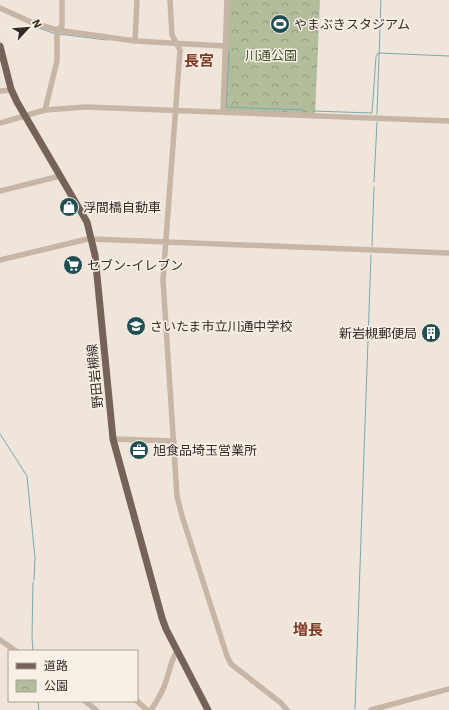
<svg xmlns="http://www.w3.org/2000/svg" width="449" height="710" font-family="'IBM Plex Sans','Noto Sans JP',sans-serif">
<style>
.park{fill:url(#park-crowns)}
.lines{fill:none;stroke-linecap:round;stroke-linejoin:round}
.stream{stroke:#7aa9ab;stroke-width:1}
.minor{stroke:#c7b5a6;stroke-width:5.5}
.major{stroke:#756258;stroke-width:7}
.labels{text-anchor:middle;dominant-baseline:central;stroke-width:3;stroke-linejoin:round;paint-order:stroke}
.poi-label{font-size:13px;fill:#342b27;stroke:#f8f0e6;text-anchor:start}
.park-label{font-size:13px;fill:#43512c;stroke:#f8f0e6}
.street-label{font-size:13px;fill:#342b27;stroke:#f8f0e6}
.quarter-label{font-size:15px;font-weight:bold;fill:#7e3a24;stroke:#f8f0e6}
</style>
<defs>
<pattern id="park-crowns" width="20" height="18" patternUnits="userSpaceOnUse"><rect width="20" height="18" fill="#b2be9b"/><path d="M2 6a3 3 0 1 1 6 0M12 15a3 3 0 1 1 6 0" fill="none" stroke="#929b7e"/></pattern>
</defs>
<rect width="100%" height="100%" fill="#f0e5da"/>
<path class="park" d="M 227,0 L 320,0 L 315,116 L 223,112 Z"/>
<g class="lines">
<path class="stream" d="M 36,27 L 56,34
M 59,34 L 107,40
M 228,50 L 229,54 L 226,107 L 304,110
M 313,111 L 372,113 L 376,57 L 378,53 L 449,56
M 377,114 L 381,0
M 374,182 L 377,122
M 372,246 L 374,187
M 0,434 L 27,476 L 35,558 L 34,580
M 33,651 L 32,637 L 33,582
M 38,701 L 39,710
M 355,709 L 371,255"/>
<path class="minor" d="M 170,0 L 172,35 L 180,50 L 163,280 L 177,496 L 182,516 L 227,656 L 231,664 L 281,703 L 287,710
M 0,8 L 33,23 L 57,30 L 135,41 L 225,46
M 135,41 L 137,0
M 0,91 L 12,90
M 45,110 L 57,61 L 57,30 L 62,26 L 62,0
M 223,112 L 227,0
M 0,123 L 45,110 L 86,107 L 449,121
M 0,191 L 60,176
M 92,239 L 449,253
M 0,260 L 92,238
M 113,439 L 174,441
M 0,640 L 16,651
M 85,701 L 96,710
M 137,701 L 147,710
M 151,710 C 157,701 163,692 166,681 C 170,670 171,660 177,651
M 371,710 L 449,689"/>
<path class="major" d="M 0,46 L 11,89 L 17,102 L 87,222 L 95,255 L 113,439 L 162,618 L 166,629 L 208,710"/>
</g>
<defs>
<symbol id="stadium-disc" viewBox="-11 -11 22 22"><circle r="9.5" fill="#1f4f53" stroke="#f8f0e6"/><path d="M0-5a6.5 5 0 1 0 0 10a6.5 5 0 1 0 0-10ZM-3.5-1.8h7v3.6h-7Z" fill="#fff"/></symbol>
<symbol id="shop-disc" viewBox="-11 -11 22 22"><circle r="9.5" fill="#1f4f53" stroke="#f8f0e6"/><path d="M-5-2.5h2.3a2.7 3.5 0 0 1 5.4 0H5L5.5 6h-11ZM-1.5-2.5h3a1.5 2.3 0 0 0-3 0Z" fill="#fff"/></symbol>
<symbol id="supermarket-disc" viewBox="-11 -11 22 22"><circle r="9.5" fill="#1f4f53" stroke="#f8f0e6"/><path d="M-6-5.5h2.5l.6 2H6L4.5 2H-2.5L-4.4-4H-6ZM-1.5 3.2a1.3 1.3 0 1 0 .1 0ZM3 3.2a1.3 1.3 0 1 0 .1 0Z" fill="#fff"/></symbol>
<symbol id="school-disc" viewBox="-11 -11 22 22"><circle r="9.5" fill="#1f4f53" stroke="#f8f0e6"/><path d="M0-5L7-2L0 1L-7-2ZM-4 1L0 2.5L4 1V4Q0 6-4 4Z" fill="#fff"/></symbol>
<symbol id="building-disc" viewBox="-11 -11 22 22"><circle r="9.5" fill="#1f4f53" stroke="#f8f0e6"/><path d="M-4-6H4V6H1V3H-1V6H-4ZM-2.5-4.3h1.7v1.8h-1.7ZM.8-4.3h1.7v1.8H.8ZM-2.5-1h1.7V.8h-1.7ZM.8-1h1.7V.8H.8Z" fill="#fff"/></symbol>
<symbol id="office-disc" viewBox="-11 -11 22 22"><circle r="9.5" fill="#1f4f53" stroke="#f8f0e6"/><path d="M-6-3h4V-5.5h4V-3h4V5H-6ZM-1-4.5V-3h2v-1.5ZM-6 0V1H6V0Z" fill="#fff"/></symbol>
</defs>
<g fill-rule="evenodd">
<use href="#stadium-disc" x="269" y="13" width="22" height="22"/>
<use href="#shop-disc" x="58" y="196" width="22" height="22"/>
<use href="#supermarket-disc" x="62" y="254" width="22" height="22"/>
<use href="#school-disc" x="125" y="315" width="22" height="22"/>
<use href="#building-disc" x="420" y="322" width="22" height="22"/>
<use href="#office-disc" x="128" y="439" width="22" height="22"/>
</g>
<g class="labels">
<g class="poi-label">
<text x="294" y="24">やまぶきスタジアム</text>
<text x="83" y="207">浮間橋自動車</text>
<text x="87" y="265">セブン-イレブン</text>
<text x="150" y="326">さいたま市立川通中学校</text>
<text x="417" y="333" text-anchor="end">新岩槻郵便局</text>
<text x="153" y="450">旭食品埼玉営業所</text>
</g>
<g class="park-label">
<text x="271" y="55">川通公園</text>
</g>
<g class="street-label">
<text transform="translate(95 376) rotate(-96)">野田岩槻線</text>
</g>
<g class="quarter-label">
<text x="199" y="60">長宮</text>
<text x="308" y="629">増長</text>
</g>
</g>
<rect x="8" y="650" width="130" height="52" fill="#f8f0e6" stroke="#aaa19a"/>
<rect x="16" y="663" width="20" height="6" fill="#756258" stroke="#aaa19a"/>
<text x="44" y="670" font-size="12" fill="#342b27">道路</text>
<rect x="16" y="680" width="20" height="12" fill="url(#park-crowns)" stroke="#aaa19a"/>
<text x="44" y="690" font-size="12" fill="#342b27">公園</text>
<g transform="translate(28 28) rotate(64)" stroke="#f8f0e6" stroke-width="3" paint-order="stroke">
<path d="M0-3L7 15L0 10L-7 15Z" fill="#342b27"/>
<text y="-6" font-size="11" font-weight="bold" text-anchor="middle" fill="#342b27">N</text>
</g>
</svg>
